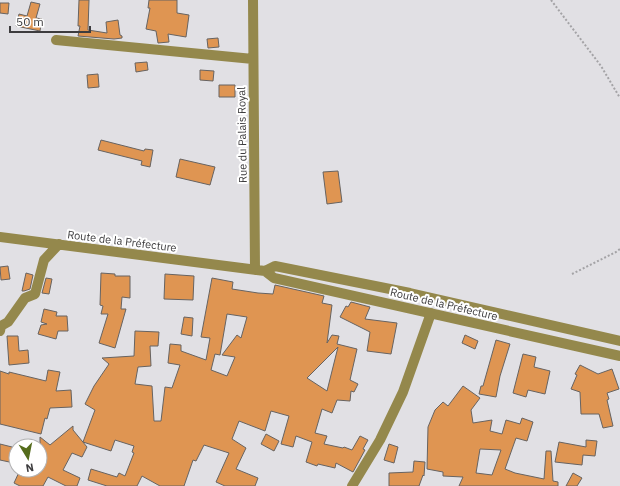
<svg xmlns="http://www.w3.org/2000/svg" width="620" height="486" font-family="'IBM Plex Sans',sans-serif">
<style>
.building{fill:#df9552;stroke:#676361;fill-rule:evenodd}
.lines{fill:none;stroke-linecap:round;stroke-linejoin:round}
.path{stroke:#a4a3a6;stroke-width:2;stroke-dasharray:2 2;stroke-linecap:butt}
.minor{stroke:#94884c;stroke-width:10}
.labels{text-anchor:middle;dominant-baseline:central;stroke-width:4;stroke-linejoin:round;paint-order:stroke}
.street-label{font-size:11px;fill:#3d3c3e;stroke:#fff}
</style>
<rect width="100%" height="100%" fill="#e1e0e4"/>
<path class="building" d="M 79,0 L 89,0 L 88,30 L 107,33 L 106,22 L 118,20 L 120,35 L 122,36 L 122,38 L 114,39 L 78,36 L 80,26 L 78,26 Z
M 149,0 L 177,0 L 177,13 L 189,15 L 186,37 L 168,34 L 169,42 L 158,43 L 156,31 L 146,29 L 150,8 L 148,8 Z
M 31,2 L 40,4 L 36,18 L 42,19 L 40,31 L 16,26 L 19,14 L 27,16 Z
M 0,3 L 9,3 L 8,14 L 0,13 Z
M 218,38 L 219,47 L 208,48 L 207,39 Z
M 147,62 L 148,70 L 136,72 L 135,63 Z
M 200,70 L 214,71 L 213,81 L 200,80 Z
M 98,74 L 99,87 L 88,88 L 87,75 Z
M 219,85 L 235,85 L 235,97 L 219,97 Z
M 101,140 L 144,151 L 145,149 L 153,150 L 150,167 L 141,165 L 142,161 L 98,150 Z
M 180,159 L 215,167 L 210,185 L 176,177 Z
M 338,171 L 342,202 L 327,204 L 323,172 Z
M 8,266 L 10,279 L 1,280 L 0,267 Z
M 26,273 L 33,275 L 30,289 L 24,291 L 22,291 Z
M 101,273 L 115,274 L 115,276 L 130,276 L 130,298 L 122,297 L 121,309 L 126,309 L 115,348 L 99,343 L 108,314 L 101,314 L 103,306 L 100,305 Z
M 165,274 L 194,276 L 193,300 L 164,299 Z
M 46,278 L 52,279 L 49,294 L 42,293 Z
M 212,278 L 233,282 L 232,289 L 258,293 L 273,294 L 275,285 L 324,296 L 322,303 L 332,305 L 327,343 L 332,335 L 339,336 L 337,344 L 357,349 L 350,380 L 358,384 L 354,392 L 351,391 L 350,401 L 337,400 L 332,413 L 322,409 L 315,433 L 327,436 L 324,444 L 343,448 L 344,447 L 352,450 L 360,436 L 368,440 L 363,449 L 365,450 L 353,472 L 336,463 L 335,468 L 318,464 L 317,466 L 306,462 L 312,442 L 296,436 L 293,447 L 281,444 L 289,416 L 271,411 L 265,431 L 239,421 L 232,439 L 246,448 L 236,469 L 258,478 L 255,486 L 225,486 L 216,482 L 229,453 L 204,445 L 196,461 L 193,460 L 184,486 L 160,486 L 142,476 L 137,486 L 107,486 L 88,480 L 91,469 L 117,477 L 119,473 L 125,476 L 134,453 L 132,452 L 134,446 L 115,440 L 111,451 L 83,442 L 95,410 L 85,404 L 94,386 L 109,364 L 102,358 L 134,356 L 135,331 L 159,332 L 158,346 L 150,346 L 151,366 L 138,367 L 135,384 L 152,386 L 154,421 L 161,421 L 165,387 L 172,388 L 180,365 L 168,363 L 170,344 L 181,345 L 181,351 L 206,360 L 210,338 L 201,337 ZM 227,314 L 247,317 L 241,338 L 237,335 L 222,355 L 235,357 L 227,376 L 211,370 L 215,354 L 220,355 ZM 338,347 L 327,391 L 307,378 Z
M 351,302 L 370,307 L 365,319 L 397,323 L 391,354 L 367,351 L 370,332 L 340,317 L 346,306 L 348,307 Z
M 44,309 L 57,312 L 56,316 L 67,316 L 68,331 L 58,331 L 56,339 L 38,334 L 41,325 L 47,324 L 41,322 Z
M 184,317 L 193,318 L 192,336 L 181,334 Z
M 465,335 L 478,341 L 475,349 L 462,343 Z
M 7,336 L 18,336 L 19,351 L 28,350 L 29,363 L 9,365 Z
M 496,340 L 510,344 L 500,376 L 496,397 L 479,394 L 481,386 L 483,386 Z
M 523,354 L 536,357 L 534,367 L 550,371 L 545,394 L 528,390 L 526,397 L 513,393 Z
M 580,365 L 598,374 L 612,369 L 619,389 L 607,393 L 609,399 L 607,400 L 613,426 L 603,428 L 599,414 L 581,414 L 580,392 L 571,389 L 577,375 L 575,374 Z
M 48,370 L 60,372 L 56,391 L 71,390 L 72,407 L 50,408 L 47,419 L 45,418 L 41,434 L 0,424 L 0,371 L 9,374 L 9,372 L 46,381 Z
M 463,386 L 480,398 L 471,410 L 473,423 L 492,420 L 490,431 L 502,434 L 506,420 L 520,424 L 522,418 L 533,422 L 527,441 L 516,438 L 505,469 L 515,473 L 544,479 L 546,451 L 551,451 L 553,481 L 558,482 L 558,486 L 459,486 L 463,477 L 443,476 L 443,472 L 427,469 L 428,427 L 435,410 L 443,402 L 448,406 ZM 480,449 L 501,450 L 492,475 L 476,473 Z
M 73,426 L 73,430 L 87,447 L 82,457 L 72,453 L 63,470 L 80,478 L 77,486 L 66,486 L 48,477 L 43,486 L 20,486 L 14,483 L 20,470 L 40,470 L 40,437 L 50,445 Z
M 266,434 L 279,441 L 274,451 L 261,444 Z
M 586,440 L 597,441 L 595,456 L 583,455 L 582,465 L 555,462 L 559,442 L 586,447 Z
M 0,444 L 16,448 L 14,463 L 0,460 Z
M 389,444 L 398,447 L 394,463 L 384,460 Z
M 414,461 L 425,462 L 424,476 L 423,475 L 419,486 L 389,486 L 389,473 L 413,472 Z
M 573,473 L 582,478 L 577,486 L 566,486 Z"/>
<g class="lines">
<path class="path" d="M 551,0 L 601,66 L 620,98
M 572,274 L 616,252 L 620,249"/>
<path class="minor" d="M 253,0 L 255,270
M 56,40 L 253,59
M 0,237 L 265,271 L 274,278 L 620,356
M 265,271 L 275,266 L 410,293 L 620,341
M 0,331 L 1,326 L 8,322 L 25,298 L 35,294 L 44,260 L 59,244
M 352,486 L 380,440 L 403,392 L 431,313"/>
</g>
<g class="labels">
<g class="street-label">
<text transform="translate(242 135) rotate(-91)">Rue du Palais Royal</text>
<text transform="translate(122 241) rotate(7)">Route de la Préfecture</text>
<text transform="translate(444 304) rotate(13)">Route de la Préfecture</text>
</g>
</g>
<g transform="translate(28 458) rotate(170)"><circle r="19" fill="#ffffff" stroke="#b1b1b2"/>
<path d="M0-3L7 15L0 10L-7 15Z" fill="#556c1c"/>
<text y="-6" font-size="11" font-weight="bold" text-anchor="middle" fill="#3d3c3e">N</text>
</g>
<path d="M10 26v6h80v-6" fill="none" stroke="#3d3c3e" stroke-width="2"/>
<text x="16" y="26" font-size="12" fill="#3d3c3e" stroke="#ffffff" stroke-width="3" paint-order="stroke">50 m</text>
</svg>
